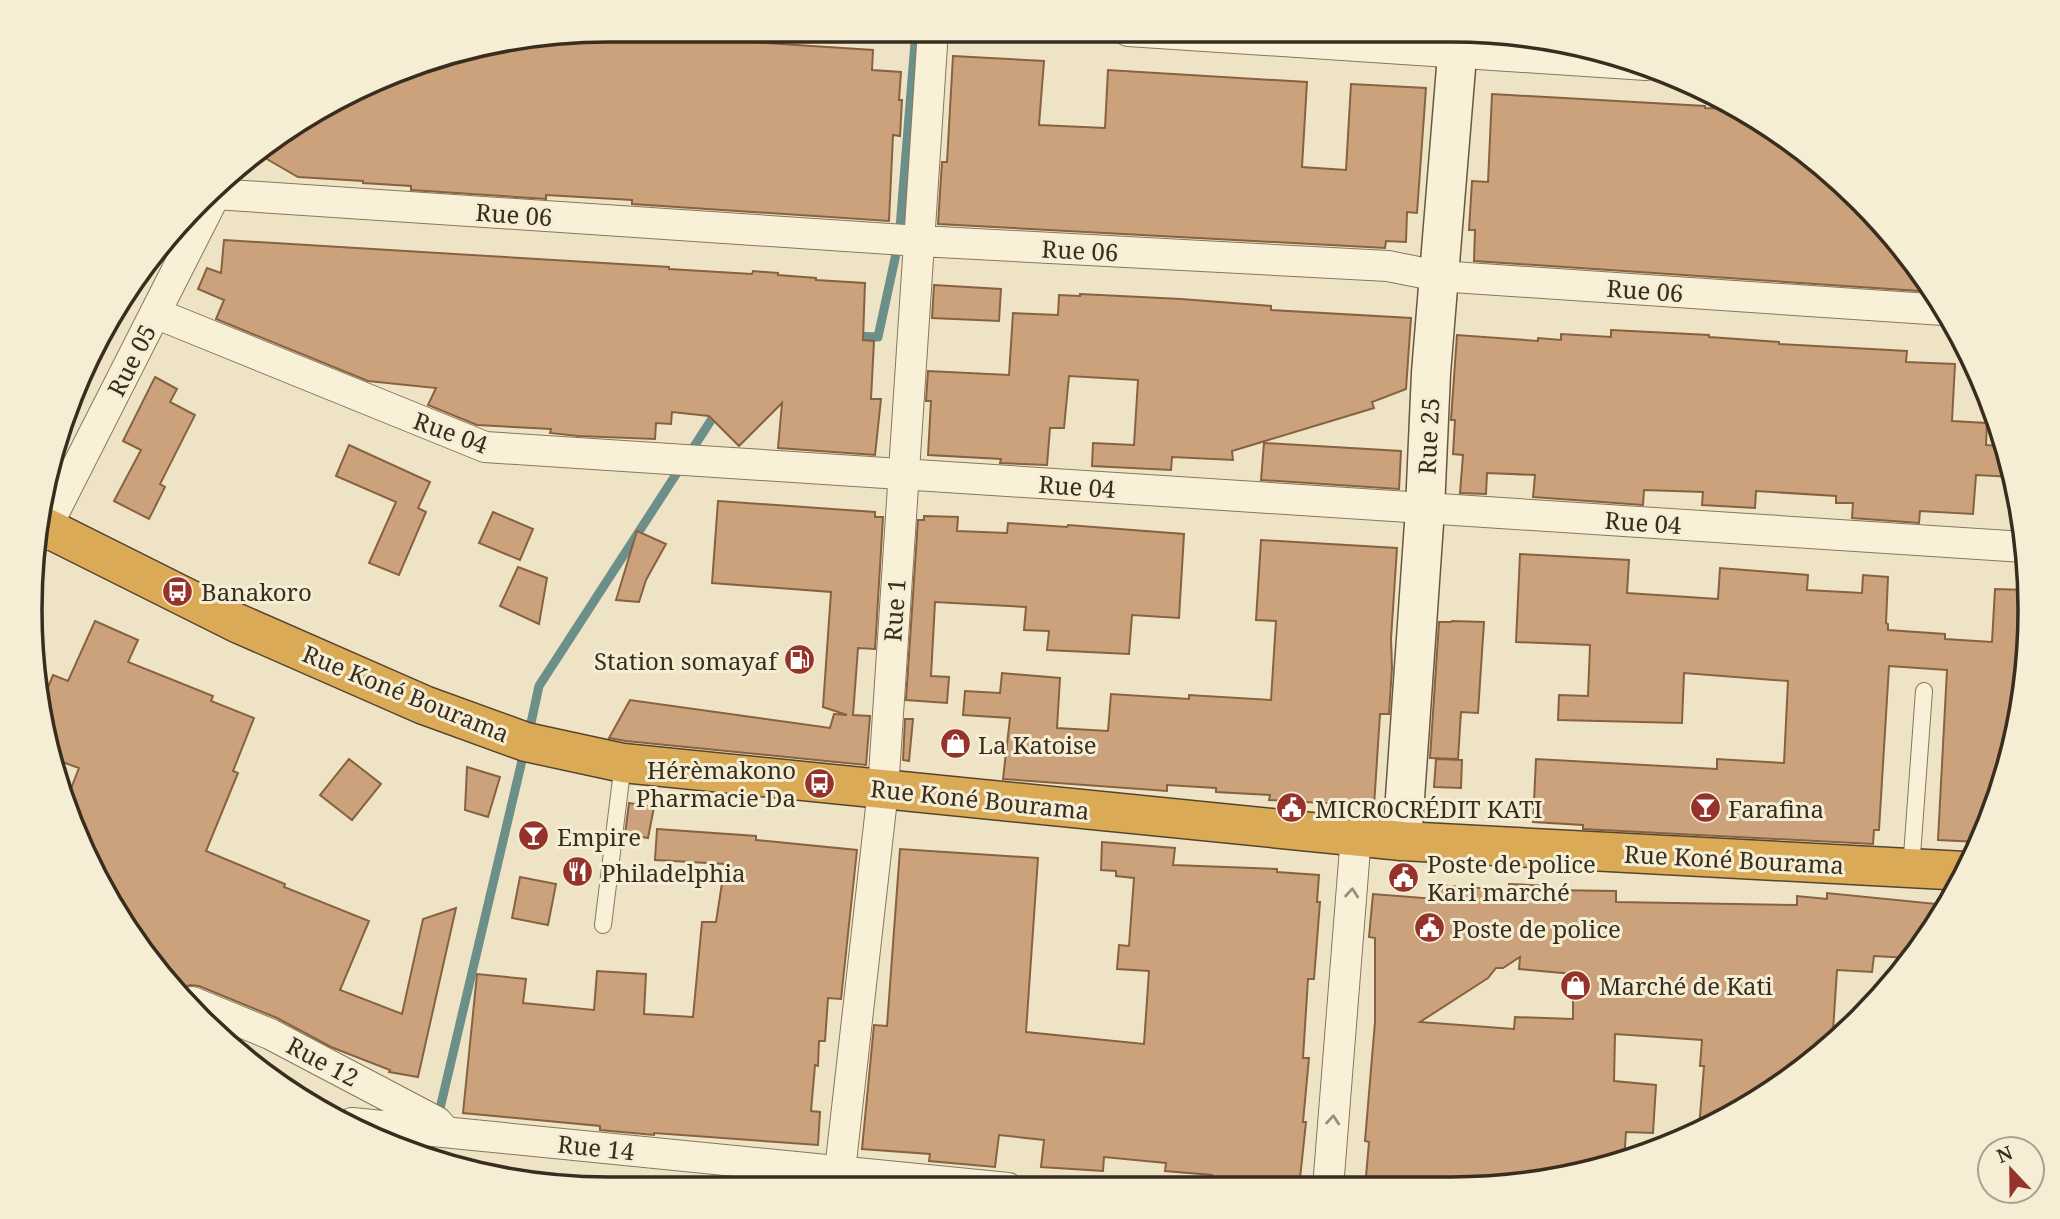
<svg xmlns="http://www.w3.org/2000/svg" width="2060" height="1219" font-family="'Noto Serif',serif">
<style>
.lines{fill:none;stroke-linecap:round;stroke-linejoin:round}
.stream{stroke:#6d8f89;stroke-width:9}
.building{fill:#cba27b;stroke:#876241;stroke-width:2;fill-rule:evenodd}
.lane-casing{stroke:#88765b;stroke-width:18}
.street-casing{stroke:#88765b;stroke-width:32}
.secondary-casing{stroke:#6a573e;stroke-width:41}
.highway-casing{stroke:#56442f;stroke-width:41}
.lane{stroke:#f8f1d8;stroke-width:16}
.street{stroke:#f8f1d8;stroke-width:30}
.secondary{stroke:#f8f1d8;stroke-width:38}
.highway{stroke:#dbaa57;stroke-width:38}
.oneway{stroke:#988f7c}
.labels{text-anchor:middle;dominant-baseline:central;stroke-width:6;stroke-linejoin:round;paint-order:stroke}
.street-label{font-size:24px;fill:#382d1f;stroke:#f5eed4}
.poi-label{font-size:24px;fill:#382d1f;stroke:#f5eed4;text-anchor:start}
.rim{fill:none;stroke:#382d1f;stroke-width:3.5}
</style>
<rect width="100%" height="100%" fill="#eee4c5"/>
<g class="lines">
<path class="stream" d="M 854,336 L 878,337 L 899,240 L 916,30
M 529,732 L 539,686 L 717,411
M 438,1117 L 524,752
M 428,1159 L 433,1137"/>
</g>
<path class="building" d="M 596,32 L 873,50 L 872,70 L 901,72 L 899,100 L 902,100 L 900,136 L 893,135 L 889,221 L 632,204 L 632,200 L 546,195 L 546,199 L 411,190 L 411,186 L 363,183 L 363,181 L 298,177 L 265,158 L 276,139 L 377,85 L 405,78 L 406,70 L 424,60 Z
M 953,56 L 1044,61 L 1039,125 L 1105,128 L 1108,70 L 1307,82 L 1302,167 L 1346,170 L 1351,84 L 1426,88 L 1417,213 L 1407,212 L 1406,242 L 1386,241 L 1385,248 L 938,224 L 942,162 L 947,162 Z
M 1492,94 L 1705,106 L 1705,108 L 1736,109 L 1773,128 L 1861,200 L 1935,292 L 1474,261 L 1475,230 L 1469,230 L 1472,181 L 1488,182 Z
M 224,240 L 669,267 L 669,269 L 752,274 L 753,271 L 778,273 L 778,275 L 816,278 L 816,280 L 865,283 L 863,340 L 874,341 L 871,399 L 881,399 L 875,455 L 778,448 L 782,403 L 739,446 L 709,416 L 672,412 L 671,424 L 656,423 L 655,439 L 578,436 L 550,433 L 551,429 L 477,425 L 428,405 L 436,388 L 368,381 L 216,319 L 224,300 L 198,289 L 207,268 L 221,273 Z
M 934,285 L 1001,289 L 999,321 L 932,318 Z
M 1080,294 L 1181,299 L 1271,306 L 1271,310 L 1411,318 L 1406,389 L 1372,402 L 1374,408 L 1232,451 L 1233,460 L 1172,457 L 1171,470 L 1092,466 L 1093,443 L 1134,445 L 1138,380 L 1069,376 L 1064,428 L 1050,428 L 1047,465 L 1000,463 L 1001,459 L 928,455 L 931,401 L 926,401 L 928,371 L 1009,375 L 1013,313 L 1058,315 L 1059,295 L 1080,296 Z
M 1611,330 L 1709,335 L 1709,337 L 1779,342 L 1779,344 L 1907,351 L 1906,362 L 1955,364 L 1952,421 L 1987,423 L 1986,445 L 2004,446 L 2013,477 L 1976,475 L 1973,514 L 1920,511 L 1919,523 L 1852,518 L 1853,503 L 1836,503 L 1836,496 L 1756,491 L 1755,508 L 1702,505 L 1703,492 L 1644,490 L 1643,505 L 1533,497 L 1535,475 L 1487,473 L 1486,494 L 1460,493 L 1463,455 L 1453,454 L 1455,420 L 1451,420 L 1457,335 L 1538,341 L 1538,338 L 1561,340 L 1561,334 L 1611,337 Z
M 155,377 L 177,389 L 170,402 L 195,415 L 160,484 L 165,487 L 149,519 L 114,501 L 141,450 L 123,441 Z
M 1264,443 L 1401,451 L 1399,489 L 1261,480 Z
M 349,445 L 430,482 L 418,508 L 426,512 L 399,575 L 369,563 L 396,502 L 336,476 Z
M 718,501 L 875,512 L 875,517 L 883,517 L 875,649 L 858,648 L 853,715 L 870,716 L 866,765 L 626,741 L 609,738 L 630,700 L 830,728 L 834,714 L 847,715 L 823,707 L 831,592 L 712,583 Z
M 493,512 L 533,529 L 520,560 L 479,543 Z
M 924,516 L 958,517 L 957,531 L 1007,533 L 1008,523 L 1067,527 L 1068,525 L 1184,534 L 1179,618 L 1132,615 L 1129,654 L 1047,650 L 1049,631 L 1024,630 L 1026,607 L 935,602 L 931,676 L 949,677 L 947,703 L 906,700 L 918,520 L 924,520 Z
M 637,531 L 666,544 L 646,580 L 639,602 L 616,600 Z
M 1261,540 L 1397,548 L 1391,639 L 1392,668 L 1389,714 L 1380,714 L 1374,806 L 1269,800 L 1270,795 L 1216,792 L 1216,788 L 1167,785 L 1167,791 L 1003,779 L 1010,718 L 963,715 L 965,691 L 1000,693 L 1002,673 L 1060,678 L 1057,728 L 1108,731 L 1111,694 L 1189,699 L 1189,695 L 1271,700 L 1276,621 L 1256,620 Z
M 1520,554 L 1629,560 L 1627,593 L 1718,599 L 1720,568 L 1808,575 L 1807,590 L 1862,593 L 1863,575 L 1888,577 L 1886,623 L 1888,624 L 1888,630 L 1945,634 L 1945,639 L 1992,642 L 1995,589 L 2028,590 L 2030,610 L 2019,723 L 1986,832 L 1980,842 L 1938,840 L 1947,670 L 1889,666 L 1879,830 L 1874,830 L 1873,844 L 1583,829 L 1583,825 L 1533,822 L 1536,759 L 1717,769 L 1717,759 L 1784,763 L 1788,681 L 1684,673 L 1682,723 L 1558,720 L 1559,695 L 1588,696 L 1590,645 L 1516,642 Z
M 518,567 L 547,578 L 539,624 L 500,606 Z
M 95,621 L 138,640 L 128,662 L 213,696 L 211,701 L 254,718 L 233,771 L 238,773 L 206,851 L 285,884 L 284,887 L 369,921 L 340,990 L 402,1014 L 423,919 L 456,908 L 418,1077 L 389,1072 L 390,1070 L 331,1047 L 277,1018 L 199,986 L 190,985 L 182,988 L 172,984 L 149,962 L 65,804 L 79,768 L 54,759 L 44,697 L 53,675 L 68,681 Z
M 1452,621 L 1484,622 L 1478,713 L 1461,712 L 1458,759 L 1430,758 L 1439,622 L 1451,622 Z
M 905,719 L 913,719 L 909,761 L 903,760 Z
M 349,759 L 381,784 L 352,820 L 320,795 Z
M 1436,759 L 1462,760 L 1461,788 L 1434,787 Z
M 467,767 L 500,777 L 488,817 L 465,810 Z
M 629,803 L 654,807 L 648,838 L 625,834 Z
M 657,829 L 756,836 L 756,840 L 857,850 L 841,999 L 828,998 L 825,1041 L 819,1041 L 818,1066 L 815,1065 L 811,1111 L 820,1112 L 818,1145 L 654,1133 L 654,1135 L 600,1130 L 600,1126 L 463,1113 L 477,974 L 526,979 L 523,1003 L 594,1010 L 597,971 L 646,974 L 644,1014 L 693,1017 L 702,922 L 716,922 L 725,864 L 655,860 Z
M 1102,842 L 1175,848 L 1173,865 L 1277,869 L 1277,872 L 1319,875 L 1317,902 L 1320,902 L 1314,979 L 1308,979 L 1303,1058 L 1309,1058 L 1303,1122 L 1306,1122 L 1299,1188 L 1211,1186 L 1212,1175 L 1165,1171 L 1166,1163 L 1104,1157 L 1103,1171 L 1041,1167 L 1044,1140 L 999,1135 L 995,1167 L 929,1161 L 930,1154 L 862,1149 L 874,1025 L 887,1026 L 900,849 L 1038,858 L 1026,1032 L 1144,1044 L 1149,971 L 1117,969 L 1119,945 L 1129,946 L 1134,878 L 1116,876 L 1116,871 L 1101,870 Z
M 520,877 L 556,884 L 548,925 L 512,918 Z
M 1509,884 L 1548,886 L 1548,890 L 1616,891 L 1616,902 L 1797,905 L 1797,896 L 1827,899 L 1827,893 L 1947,905 L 1932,932 L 1909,958 L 1874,956 L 1872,972 L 1837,970 L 1832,1046 L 1739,1112 L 1699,1129 L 1704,1066 L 1700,1066 L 1702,1040 L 1615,1034 L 1614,1081 L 1656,1085 L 1653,1133 L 1626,1132 L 1624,1160 L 1601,1169 L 1489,1188 L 1365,1188 L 1369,1142 L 1365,1141 L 1375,1022 L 1375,938 L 1369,937 L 1373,894 L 1436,899 L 1436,885 L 1509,890 ZM 1520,957 L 1519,969 L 1573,974 L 1573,1019 L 1515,1017 L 1514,1029 L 1420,1022 L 1488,978 L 1496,968 L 1503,968 Z"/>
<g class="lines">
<defs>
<path id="lane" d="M 1911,869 L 1924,691
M 603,925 L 623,763"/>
<path id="street" d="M 1128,31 L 1646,65
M 215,194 L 920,241 L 1388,266 L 1438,276 L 1944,310
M 155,313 L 485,447 L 2024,547
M 42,536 L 216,193
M 192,1002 L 270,1034 L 437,1122 L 444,1130
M 352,1123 L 1008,1188
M 838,1188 L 883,790 L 933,30
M 1328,1188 L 1356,836"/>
<path id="secondary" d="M 1402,841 L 1425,509 L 1431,373 L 1459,31"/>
<path id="highway" d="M 43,526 L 237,623 L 424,705 L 526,742 L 623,763 L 1402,841 L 1965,871"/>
</defs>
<use href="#lane" class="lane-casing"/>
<use href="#street" class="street-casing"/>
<use href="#secondary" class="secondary-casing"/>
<use href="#highway" class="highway-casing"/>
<use href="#lane" class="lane"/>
<use href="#street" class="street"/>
<use href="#secondary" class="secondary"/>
<use href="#highway" class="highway"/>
</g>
<defs><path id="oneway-chevron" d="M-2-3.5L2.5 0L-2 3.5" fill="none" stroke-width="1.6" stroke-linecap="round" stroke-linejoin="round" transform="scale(1.75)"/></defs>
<g class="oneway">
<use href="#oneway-chevron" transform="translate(1352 893) rotate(-85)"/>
<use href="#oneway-chevron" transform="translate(1333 1120) rotate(-85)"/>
</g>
<defs>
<symbol id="bus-disc" viewBox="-11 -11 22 22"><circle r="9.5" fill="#96322c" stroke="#f5eed4"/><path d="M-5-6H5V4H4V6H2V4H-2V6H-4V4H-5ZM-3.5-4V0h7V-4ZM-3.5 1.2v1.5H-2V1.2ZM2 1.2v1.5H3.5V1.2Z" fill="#fff"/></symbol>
<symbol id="fuel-disc" viewBox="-11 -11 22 22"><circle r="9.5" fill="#96322c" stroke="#f5eed4"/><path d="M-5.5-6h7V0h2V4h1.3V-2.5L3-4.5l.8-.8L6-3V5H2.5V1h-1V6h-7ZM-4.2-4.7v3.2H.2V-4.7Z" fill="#fff"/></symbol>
<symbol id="shop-disc" viewBox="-11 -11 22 22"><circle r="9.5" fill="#96322c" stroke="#f5eed4"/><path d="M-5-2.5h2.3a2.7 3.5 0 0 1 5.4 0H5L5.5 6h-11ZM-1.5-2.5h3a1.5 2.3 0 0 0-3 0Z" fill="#fff"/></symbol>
<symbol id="civic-disc" viewBox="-11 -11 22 22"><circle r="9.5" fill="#96322c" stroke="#f5eed4"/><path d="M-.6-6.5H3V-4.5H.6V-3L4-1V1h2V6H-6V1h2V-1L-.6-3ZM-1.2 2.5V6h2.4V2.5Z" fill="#fff"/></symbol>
<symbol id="bar-disc" viewBox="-11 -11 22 22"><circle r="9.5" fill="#96322c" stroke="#f5eed4"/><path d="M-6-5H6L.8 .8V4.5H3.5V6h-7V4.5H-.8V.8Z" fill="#fff"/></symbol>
<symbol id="restaurant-disc" viewBox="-11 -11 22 22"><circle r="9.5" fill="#96322c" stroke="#f5eed4"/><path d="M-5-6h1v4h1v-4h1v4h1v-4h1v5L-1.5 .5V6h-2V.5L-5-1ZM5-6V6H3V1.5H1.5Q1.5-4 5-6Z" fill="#fff"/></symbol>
</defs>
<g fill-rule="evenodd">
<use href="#bus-disc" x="160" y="574" width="35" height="35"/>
<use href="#fuel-disc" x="782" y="642" width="35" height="35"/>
<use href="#shop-disc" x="938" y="726" width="35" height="35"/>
<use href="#bus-disc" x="802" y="766" width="35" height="35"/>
<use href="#civic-disc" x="1274" y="790" width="35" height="35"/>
<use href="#bar-disc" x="1688" y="790" width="35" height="35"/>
<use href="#bar-disc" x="516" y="818" width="35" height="35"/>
<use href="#restaurant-disc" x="560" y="854" width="35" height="35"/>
<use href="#civic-disc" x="1386" y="860" width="35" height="35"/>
<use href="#civic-disc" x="1412" y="910" width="35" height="35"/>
<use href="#shop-disc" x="1558" y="968" width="35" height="35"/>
</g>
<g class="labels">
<g class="street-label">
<text transform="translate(514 214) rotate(4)">Rue 06</text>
<text transform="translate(1080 250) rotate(3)">Rue 06</text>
<text transform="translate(1645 290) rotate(4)">Rue 06</text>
<text transform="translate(131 360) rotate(-63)">Rue 05</text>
<text transform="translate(451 432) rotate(20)">Rue 04</text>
<text transform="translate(1428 436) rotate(-87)">Rue 25</text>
<text transform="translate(1077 486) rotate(4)">Rue 04</text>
<text transform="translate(1643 522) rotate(4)">Rue 04</text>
<text transform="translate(894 610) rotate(-86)">Rue 1</text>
<text transform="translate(406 693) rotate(22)">Rue Koné Bourama</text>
<text transform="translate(980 799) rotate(6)">Rue Koné Bourama</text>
<text transform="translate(1734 859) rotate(3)">Rue Koné Bourama</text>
<text transform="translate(323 1061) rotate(28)">Rue 12</text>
<text transform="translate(596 1147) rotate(6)">Rue 14</text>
</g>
<g class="poi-label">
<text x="201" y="591">Banakoro</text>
<text x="777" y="660" text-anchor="end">Station somayaf</text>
<text x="978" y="744">La Katoise</text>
<text x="796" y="769" text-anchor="end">Hérèmakono<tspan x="796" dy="28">Pharmacie Da</tspan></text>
<text x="1315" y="808">MICROCRÉDIT KATI</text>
<text x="1728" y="808">Farafina</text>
<text x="557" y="836">Empire</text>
<text x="1427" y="863">Poste de police<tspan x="1427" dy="28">Kari marché</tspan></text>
<text x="601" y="872">Philadelphia</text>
<text x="1452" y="928">Poste de police</text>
<text x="1599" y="985">Marché de Kati</text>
</g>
</g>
<path d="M0 0H2060V1219H0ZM609 42H1451A567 567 0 0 1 2018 609V610A567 567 0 0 1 1451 1177H609A567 567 0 0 1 42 610V609A567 567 0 0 1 609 42Z" fill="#f5eed4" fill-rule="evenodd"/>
<path class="rim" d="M609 42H1451A567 567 0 0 1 2018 609V610A567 567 0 0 1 1451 1177H609A567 567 0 0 1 42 610V609A567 567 0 0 1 609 42Z"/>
<g transform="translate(2011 1170) rotate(338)"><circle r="33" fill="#f5eed4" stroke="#a9a18c" stroke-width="2"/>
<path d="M0-5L12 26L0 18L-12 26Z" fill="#96322c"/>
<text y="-10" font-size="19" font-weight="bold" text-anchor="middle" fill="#382d1f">N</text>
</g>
</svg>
